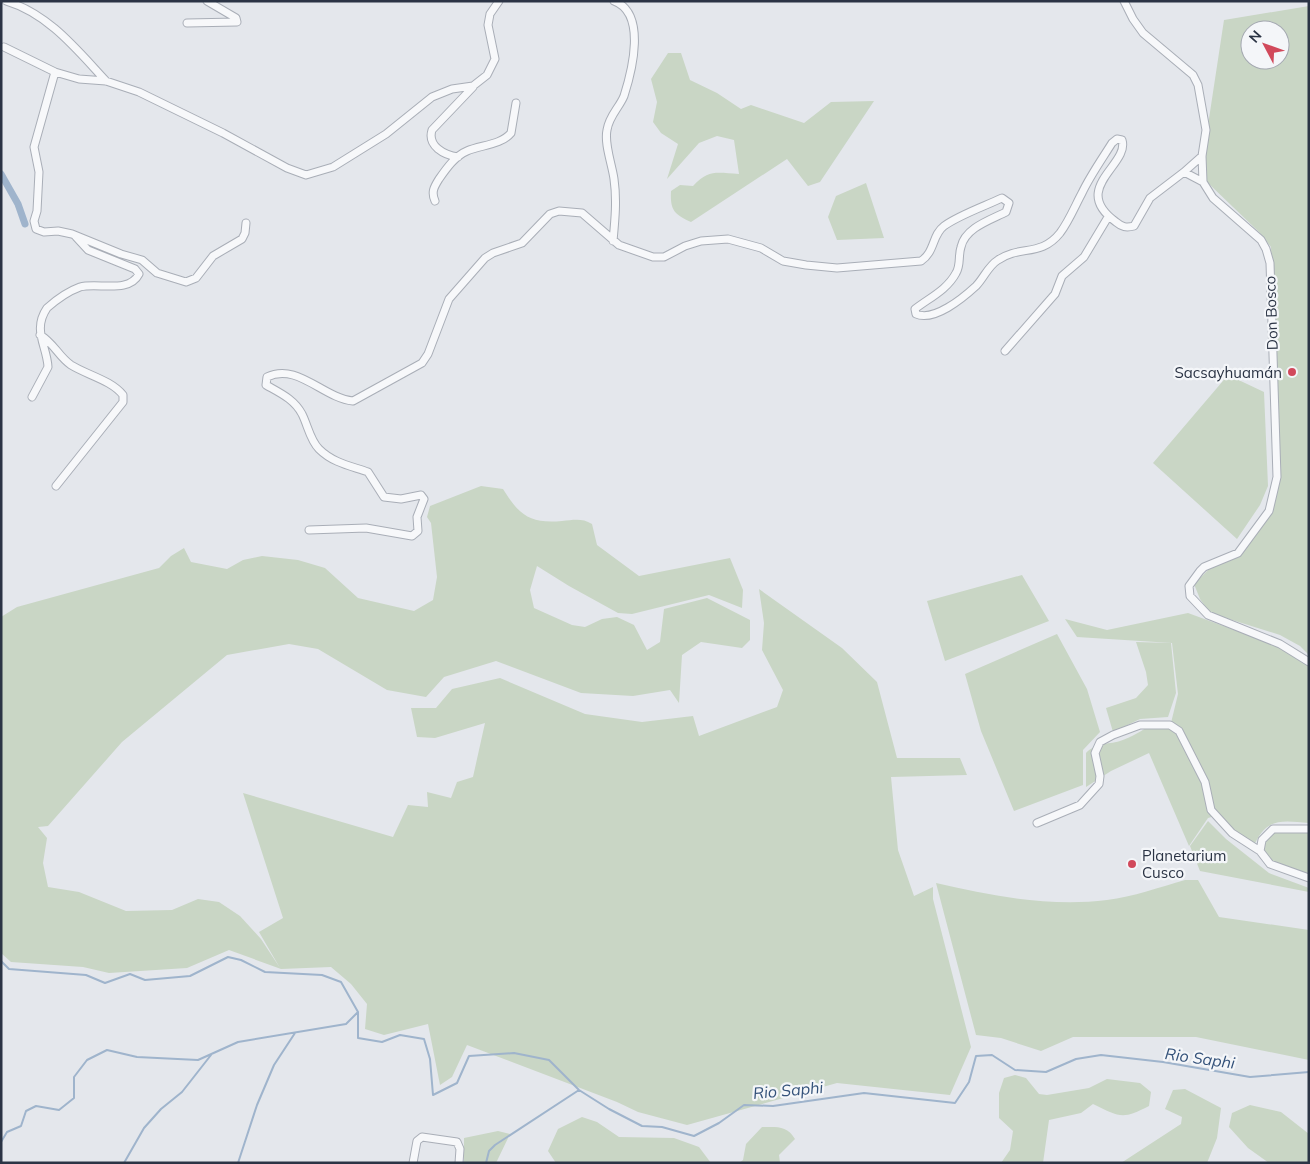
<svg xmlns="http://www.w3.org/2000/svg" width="1310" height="1164" font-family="Mulish,sans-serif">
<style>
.green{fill:#c9d6c5;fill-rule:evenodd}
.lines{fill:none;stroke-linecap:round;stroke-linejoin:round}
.stream{stroke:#9fb4cc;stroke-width:2}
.canal{stroke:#9fb4cc;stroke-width:7}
.minor-casing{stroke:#a9aeb7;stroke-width:9}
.minor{stroke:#f7f8fa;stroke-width:7}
.poi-dot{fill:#d1495b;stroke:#f4f6f9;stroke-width:2}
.labels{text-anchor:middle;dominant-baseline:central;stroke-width:4.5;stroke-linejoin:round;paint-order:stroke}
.street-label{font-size:15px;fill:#2b3445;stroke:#f4f6f9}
.poi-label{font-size:15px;fill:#2b3445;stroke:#f4f6f9;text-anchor:end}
.water-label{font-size:16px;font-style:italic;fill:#34527a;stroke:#f4f6f9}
</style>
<rect width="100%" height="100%" fill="#e4e7ec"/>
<path class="green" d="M 1309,6 L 1309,655 L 1300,646 L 1280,635 L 1210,613 L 1200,599 L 1194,584 L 1217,561 L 1246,544 L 1270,511 L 1278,477 L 1271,247 L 1259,232 L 1207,182 L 1203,158 L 1224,20 ZM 1250,30 L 1280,30 L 1280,60 L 1250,60 Z
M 668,53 L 681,53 L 690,80 L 717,93 L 741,109 L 751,105 L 804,123 L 831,102 L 874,101 L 820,182 L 808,186 L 787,159 L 691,222 C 674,214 670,210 671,191 L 680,185 L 693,186 C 709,169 717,173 739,174 L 734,140 L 717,136 L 699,143 L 667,179 L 678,144 L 661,133 L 653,122 L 657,102 L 651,79 Z
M 866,183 L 884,238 L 837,240 L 828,217 L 836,196 Z
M 1228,375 L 1264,392 L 1268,486 L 1260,505 L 1237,539 L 1153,463 Z
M 481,486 L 503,489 C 519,515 530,524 562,521 C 574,520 582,518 592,524 L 597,545 L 639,576 L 730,558 L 743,590 L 742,608 L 709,595 L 632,614 L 618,613 L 569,586 L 537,566 L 530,590 L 534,608 L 572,625 L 585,627 L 602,619 L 617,617 L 634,625 L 647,650 L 660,642 L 664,609 L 707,598 L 750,620 L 750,640 L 742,648 L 701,642 L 682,655 L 679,703 L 670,690 L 633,696 L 581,693 L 496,661 L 444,677 L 426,697 L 387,690 L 318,649 L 289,644 L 227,655 L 122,742 L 48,826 L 38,827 L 47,838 L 43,863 L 48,887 L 79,892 L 126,911 L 172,910 L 198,899 L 219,902 L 240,916 L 261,939 L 280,968 L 259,932 L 283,918 L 243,793 L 393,837 L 408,805 L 428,807 L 427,792 L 451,798 L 457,782 L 473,777 L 485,723 L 435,738 L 417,737 L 411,708 L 436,708 L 452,689 L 500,678 L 585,714 L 642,722 L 693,716 L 699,736 L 777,707 L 783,690 L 762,650 L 764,623 L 759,589 L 842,648 L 877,682 L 897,758 L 960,758 L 967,775 L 891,777 L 898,850 L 914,896 L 933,887 L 933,899 L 971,1047 L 950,1095 L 837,1083 L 687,1125 L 638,1112 L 617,1102 L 467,1045 L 452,1077 L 440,1085 L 428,1024 L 384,1035 L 365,1029 L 367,1004 L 351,984 L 331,967 L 281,969 L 229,950 L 187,968 L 109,973 L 83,967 L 11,962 L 1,953 L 1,617 L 17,607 L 159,568 L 171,556 L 184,548 L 191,562 L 227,569 L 243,560 L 262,556 L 298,560 L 325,568 L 358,598 L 414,611 L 433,600 L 437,577 L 431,523 L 427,517 L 430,506 Z
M 1022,575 L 1049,621 L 945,661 L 927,601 Z
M 1188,613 L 1267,642 L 1301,658 L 1309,665 L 1309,823 C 1280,820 1265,818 1253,848 L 1215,816 L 1208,818 L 1189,846 L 1149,753 L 1111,771 L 1086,787 L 1086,753 C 1097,742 1106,745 1120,741 C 1131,737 1143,731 1152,723 L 1171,723 L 1178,694 L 1172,643 L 1077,637 L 1065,619 L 1107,630 Z
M 1057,634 L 1087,689 L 1100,732 L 1083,750 L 1083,785 L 1014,811 L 981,731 L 965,674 Z
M 1136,642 L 1171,643 L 1176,693 L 1168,717 L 1140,719 L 1113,732 L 1106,708 L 1136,698 L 1148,685 L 1146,672 Z
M 1208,821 L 1226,839 L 1269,873 L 1309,888 L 1309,892 L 1200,871 L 1190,846 Z
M 1274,830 L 1309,832 L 1309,878 L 1260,856 L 1262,840 Z
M 1185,880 L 1198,880 L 1219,917 L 1309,930 L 1309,1060 L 1196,1037 L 1073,1037 L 1041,1051 L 1001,1038 L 976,1035 L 936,883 C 991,896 1050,907 1107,900 C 1133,897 1160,887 1185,880 Z
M 1015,1075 L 1026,1078 L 1039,1094 L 1047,1095 L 1089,1088 L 1107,1079 L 1140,1083 L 1151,1092 L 1149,1106 C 1122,1120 1120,1117 1093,1104 L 1081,1113 L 1049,1120 L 1043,1163 L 1001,1163 L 1010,1150 L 1013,1131 L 999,1118 L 999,1093 L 1004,1078 Z
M 1185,1089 L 1221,1108 L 1217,1138 L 1207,1163 L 1121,1163 L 1181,1124 L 1182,1117 L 1165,1109 L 1173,1090 Z
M 1250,1105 L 1281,1112 L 1309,1134 L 1309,1163 L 1269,1163 L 1248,1148 L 1229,1127 L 1232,1113 Z
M 582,1117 L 597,1122 L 619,1137 L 674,1138 L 699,1147 L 711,1163 L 556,1163 L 548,1151 L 558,1129 Z
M 762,1127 C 776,1127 787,1125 795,1139 L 779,1155 L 780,1163 L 739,1163 L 743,1160 L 746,1144 Z
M 498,1131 L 510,1134 L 496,1163 L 464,1163 L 464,1138 Z"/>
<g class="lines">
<path class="stream" d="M 1,961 L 9,969 L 86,975 L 105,983 L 130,974 L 145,980 L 190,976 L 228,957 L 241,960 L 265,972 L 322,975 L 341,982 L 358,1012 L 358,1038 L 382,1042 L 400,1035 L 424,1039 L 430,1059 L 433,1095 L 457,1083 L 469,1056 L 514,1053 L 549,1060 L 579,1090 L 609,1109 L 642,1126 L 662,1127 L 694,1136 L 719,1123 L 744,1105 L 773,1106 L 864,1093 L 955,1103 L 969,1082 L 976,1056 L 992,1055 L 1015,1070 L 1046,1072 L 1076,1059 L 1101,1055 L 1163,1062 L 1250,1077 L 1309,1072
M 1,1142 L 7,1132 L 21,1126 L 26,1111 L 36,1106 L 59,1110 L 74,1098 L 74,1077 L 87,1060 L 107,1050 L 137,1057 L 198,1060 L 238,1042 L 346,1024 L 358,1012
M 124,1163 L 144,1128 L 161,1109 L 182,1092 L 211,1055
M 238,1163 L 257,1105 L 274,1065 L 295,1033
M 486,1163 L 489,1151 L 495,1145 L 579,1090"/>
<path class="canal" d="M 1,174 L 18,204 L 25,224"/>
<defs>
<path id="minor" d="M 6,1 C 49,14 77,50 106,81
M 1124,1 L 1133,19 L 1143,33 L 1193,75 L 1198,85 L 1206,130 L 1202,156 L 1203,182 L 1213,198 L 1261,240 L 1266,249 L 1270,263 L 1277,477 L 1269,511 L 1238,553 L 1204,567 L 1200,571 L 1189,586 L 1190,596 L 1208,615 L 1280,644 L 1309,662
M 187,23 L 237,22 L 236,18 L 207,1
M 4,47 L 55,72 L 79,79 L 106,81 L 139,92 L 223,133 L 287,168 L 306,175 L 333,167 L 386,134 L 432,97 L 452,89 L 473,86 L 487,75 L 495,59 L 488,25 L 490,14 L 499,1
M 55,72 L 34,147 L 39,172 L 37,211 L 34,221 L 36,229 L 44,232 L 58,231 L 72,234 L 121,254 L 142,260 L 157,273 L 186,282 L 196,278 L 213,256 L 242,239 L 245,233 L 246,223
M 458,157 C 444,155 427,146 432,130 L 473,87
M 1184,172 L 1202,156
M 435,201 C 431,192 434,187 439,179 C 446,169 455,156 467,151 C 481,145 501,145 511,133 L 516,103
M 613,241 C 615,220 617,200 614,179 C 612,164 604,144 607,130 C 609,116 619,108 624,96 C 632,71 647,13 614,1
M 40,335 C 53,342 59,357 71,365 C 87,375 111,380 123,395 L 123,402 L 56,486
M 1005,351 L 1055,294 L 1062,276 L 1084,257 L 1108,217
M 32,397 L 48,367 C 47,346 32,330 47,308 C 56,300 69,291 80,287 C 97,282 129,294 139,274 L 135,269 L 88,250 L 76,237
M 309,530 L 366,528 L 412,536 L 418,531 L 417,517 L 424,499 L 421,495 L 401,499 L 384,497 L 368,472 C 351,466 333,463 319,449 C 310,440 308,426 302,414 C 294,399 280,393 266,385 L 267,377 C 297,362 323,398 353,401 L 422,363 L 428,354 L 449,299 L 485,258 L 493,253 L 522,243 L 550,214 L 559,211 L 582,213 L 619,245 L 653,257 L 664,257 L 685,246 L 701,241 L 728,239 L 761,248 L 783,261 L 806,265 L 837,268 L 921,261 C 935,252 932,235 944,226 C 959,215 985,206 1002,198 L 1009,203 L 1006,212 C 990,220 965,228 961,247 C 958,256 961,265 956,273 C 947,290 929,298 915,309 L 916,314 C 934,322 963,298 976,286 C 984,278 988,266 998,260 C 1020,245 1041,257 1060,233 C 1069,221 1075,206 1082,193 C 1090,176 1102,159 1112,143 L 1117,139 L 1122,140 C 1130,165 1069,188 1116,222 C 1122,227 1126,228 1134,226 L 1150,198 L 1184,172 L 1203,182
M 1037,823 L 1080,805 L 1099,784 L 1100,776 L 1095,753 L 1100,742 L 1113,735 L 1140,725 L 1170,725 L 1179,731 L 1205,782 L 1211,810 L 1232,833 L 1260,851
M 1309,829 L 1273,829 L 1262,840 L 1260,851 L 1270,864 L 1309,878
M 413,1163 L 417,1141 L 422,1137 L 457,1142 L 460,1149 L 459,1163"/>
</defs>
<use href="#minor" class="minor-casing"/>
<use href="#minor" class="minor"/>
</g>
<g class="poi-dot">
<circle cx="1292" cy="372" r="5"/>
<circle cx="1132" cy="864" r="5"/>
</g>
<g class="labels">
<g class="street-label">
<text transform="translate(1271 313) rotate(-92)">Don Bosco</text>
</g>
<g class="poi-label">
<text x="1282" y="372">Sacsayhuamán</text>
<text x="1142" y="855" text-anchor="start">Planetarium<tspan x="1142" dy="17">Cusco</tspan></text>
</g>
<g class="water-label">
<text transform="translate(1200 1058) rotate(8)">Rio Saphi</text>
<text transform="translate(788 1090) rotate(-5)">Rio Saphi</text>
</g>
</g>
<rect width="1310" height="1164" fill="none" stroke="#2b3445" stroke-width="5"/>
<g transform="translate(1265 45) rotate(311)"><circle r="24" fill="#f4f6f9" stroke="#a4a8b1"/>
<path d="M0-4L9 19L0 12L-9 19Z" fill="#d1495b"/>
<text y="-8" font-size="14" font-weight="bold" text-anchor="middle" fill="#2b3445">N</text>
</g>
</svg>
